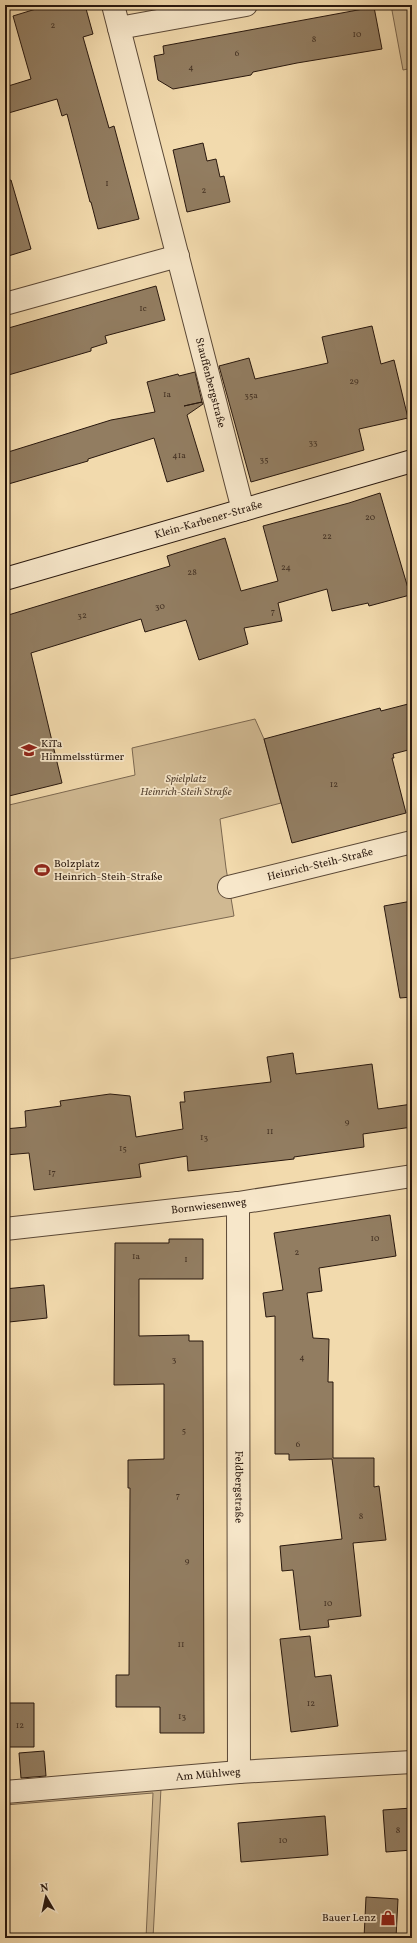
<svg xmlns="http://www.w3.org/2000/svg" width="417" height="1943" font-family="Vollkorn,serif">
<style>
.green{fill:#d0b992;stroke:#7c6850}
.building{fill:#927d61;stroke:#29180e}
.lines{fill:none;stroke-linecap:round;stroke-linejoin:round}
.street-casing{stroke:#5b4836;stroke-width:24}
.secondary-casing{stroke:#29180e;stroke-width:24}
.street{stroke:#f7e7ca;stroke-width:22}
.secondary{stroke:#f7e7ca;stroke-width:22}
.labels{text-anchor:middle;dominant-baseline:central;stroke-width:3.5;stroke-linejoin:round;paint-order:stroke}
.number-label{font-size:9px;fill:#433123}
.street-label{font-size:11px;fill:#29180e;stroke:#f7e7ca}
.poi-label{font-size:11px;fill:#29180e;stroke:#f7e7ca;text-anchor:start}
.park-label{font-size:11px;font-style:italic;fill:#5b4836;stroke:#f7e7ca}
</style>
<rect width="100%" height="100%" fill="#f2daad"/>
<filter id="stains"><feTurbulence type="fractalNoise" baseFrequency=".005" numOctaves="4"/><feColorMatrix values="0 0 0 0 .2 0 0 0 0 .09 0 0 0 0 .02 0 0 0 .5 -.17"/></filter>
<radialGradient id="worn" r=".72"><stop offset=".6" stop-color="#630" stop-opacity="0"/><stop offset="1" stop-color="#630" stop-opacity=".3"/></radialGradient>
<path class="green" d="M 391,5 L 412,5 L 412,68 L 403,70 Z
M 255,719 L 264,739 L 281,803 L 220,819 L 226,868 L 234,916 L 5,960 L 5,806 L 135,775 L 132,748 Z
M 161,1788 L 153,1938 L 146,1938 L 153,1793 L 5,1805 L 5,1800 Z"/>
<path class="building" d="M 49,5 L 85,5 L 93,34 L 83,37 L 109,128 L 114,126 L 139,219 L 98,229 L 91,202 L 90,202 L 67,114 L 62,116 L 57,99 L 5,114 L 5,87 L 31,79 L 13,16 Z
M 374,7 L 382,49 L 297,63 L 253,72 L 251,75 L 173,89 L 158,80 L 154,56 L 164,54 L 163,46 Z
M 203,143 L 207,161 L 216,159 L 220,177 L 224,176 L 230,202 L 187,212 L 173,150 Z
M 11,180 L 31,249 L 5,257 L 5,181 Z
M 156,286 L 165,320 L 105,336 L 107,343 L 91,348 L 91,351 L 5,376 L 5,329 Z
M 372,326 L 381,364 L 394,360 L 408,418 L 359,429 L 364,450 L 251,482 L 219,366 L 249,358 L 255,379 L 328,363 L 322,337 Z
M 195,372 L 202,402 L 184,406 L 202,402 L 203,404 L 187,415 L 204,471 L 167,482 L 154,438 L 88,459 L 88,461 L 5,485 L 5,453 L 111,420 L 155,412 L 147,382 L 178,374 L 179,376 Z
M 380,493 L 410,595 L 369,606 L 368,603 L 332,611 L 327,589 L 278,603 L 282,621 L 244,628 L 248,644 L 199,660 L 186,620 L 145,632 L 141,619 L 31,653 L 62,783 L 5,797 L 5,616 L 170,566 L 167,556 L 225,538 L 241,591 L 278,581 L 263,526 L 349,503 Z
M 412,703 L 412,749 L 393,754 L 394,758 L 392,758 L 406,813 L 292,843 L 264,739 L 380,708 L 381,711 Z
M 412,901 L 412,997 L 400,998 L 384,906 Z
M 293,1053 L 296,1074 L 372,1064 L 378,1109 L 412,1104 L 412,1127 L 363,1134 L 364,1147 L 294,1157 L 294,1159 L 188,1171 L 187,1156 L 139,1164 L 141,1177 L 34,1190 L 29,1153 L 5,1155 L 5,1129 L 26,1127 L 25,1111 L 61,1106 L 60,1101 L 110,1094 L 130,1096 L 136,1137 L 183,1129 L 180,1102 L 185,1102 L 184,1092 L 271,1082 L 267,1057 Z
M 390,1215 L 396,1256 L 319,1268 L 322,1291 L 307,1293 L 313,1338 L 329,1339 L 328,1382 L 333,1382 L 333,1458 L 374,1458 L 374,1487 L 379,1486 L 386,1540 L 353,1543 L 361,1616 L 328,1620 L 329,1627 L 300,1630 L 293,1570 L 282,1571 L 280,1546 L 342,1539 L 332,1459 L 289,1460 L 289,1454 L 275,1454 L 275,1316 L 266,1317 L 263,1293 L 283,1290 L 274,1233 Z
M 169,1239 L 203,1239 L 203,1279 L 139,1279 L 139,1336 L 189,1335 L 189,1341 L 203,1341 L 204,1733 L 160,1733 L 160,1707 L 116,1707 L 116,1675 L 129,1675 L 130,1488 L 128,1488 L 128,1460 L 164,1459 L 164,1384 L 114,1385 L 115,1243 L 169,1243 Z
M 44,1285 L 47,1318 L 9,1322 L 5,1289 Z
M 310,1636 L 315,1677 L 331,1675 L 338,1726 L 291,1732 L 280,1639 Z
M 5,1703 L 34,1703 L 34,1747 L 5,1747 Z
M 44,1751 L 46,1776 L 21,1778 L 19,1753 Z
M 412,1808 L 412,1850 L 386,1852 L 383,1810 Z
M 325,1816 L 328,1855 L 241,1862 L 238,1823 Z
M 366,1897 L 398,1899 L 396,1938 L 364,1938 Z"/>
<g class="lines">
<defs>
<g id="street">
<path id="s1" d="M 113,5 L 243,510"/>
<path d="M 119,28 L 246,5"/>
<path d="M 5,304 L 178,256"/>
<path id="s2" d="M 229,887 L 412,842"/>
<path id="s3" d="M 238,1203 L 239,1772"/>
<path id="s4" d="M 5,1229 L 238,1203 L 412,1176"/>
<path id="s5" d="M 5,1792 L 239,1772 L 412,1762"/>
</g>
<g id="secondary">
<path id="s6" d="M 5,579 L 412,461"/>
</g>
</defs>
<use href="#street" class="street-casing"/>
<use href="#secondary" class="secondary-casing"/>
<use href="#street" class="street"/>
<use href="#secondary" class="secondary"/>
</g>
<defs>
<symbol id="school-bare" viewBox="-9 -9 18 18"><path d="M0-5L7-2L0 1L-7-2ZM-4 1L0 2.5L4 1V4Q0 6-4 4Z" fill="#8f2418" stroke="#f7e7ca" stroke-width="2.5" paint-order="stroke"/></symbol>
<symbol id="stadium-bare" viewBox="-9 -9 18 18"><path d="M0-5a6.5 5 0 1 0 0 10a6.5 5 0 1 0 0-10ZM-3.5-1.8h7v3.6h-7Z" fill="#8f2418" stroke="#f7e7ca" stroke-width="2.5" paint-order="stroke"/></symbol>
<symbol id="shop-bare" viewBox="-9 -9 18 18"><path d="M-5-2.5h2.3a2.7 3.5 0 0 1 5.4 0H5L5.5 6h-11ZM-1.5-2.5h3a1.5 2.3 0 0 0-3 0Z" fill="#8f2418" stroke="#f7e7ca" stroke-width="2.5" paint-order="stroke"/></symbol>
</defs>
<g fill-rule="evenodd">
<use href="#school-bare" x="18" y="739" width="22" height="22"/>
<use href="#stadium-bare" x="31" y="859" width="22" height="22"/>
<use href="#shop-bare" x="377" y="1907" width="22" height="22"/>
</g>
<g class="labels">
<g class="number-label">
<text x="53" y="25">2</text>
<text x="357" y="34">10</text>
<text x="314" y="39">8</text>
<text x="237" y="53">6</text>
<text x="191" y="67">4</text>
<text x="107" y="183">1</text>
<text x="204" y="190">2</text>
<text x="143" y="308">1c</text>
<text x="354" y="381">29</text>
<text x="167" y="394">1a</text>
<text x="251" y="395">35a</text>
<text x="313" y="442">33</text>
<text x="179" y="455">41a</text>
<text x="264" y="459">35</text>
<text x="370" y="517">20</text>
<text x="327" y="536">22</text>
<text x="286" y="567">24</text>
<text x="192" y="572">28</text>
<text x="160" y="606">30</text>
<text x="273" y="611">7</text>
<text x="82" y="615">32</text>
<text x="334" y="784">12</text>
<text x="347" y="1122">9</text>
<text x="270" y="1131">11</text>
<text x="204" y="1137">13</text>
<text x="123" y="1148">15</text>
<text x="52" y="1172">17</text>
<text x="375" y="1238">10</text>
<text x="297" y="1252">2</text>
<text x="136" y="1256">1a</text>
<text x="186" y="1259">1</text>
<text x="302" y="1357">4</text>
<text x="174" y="1359">3</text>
<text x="184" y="1430">5</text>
<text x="298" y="1444">6</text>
<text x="178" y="1495">7</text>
<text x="361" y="1516">8</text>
<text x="187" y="1561">9</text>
<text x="328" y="1603">10</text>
<text x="181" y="1644">11</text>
<text x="311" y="1703">12</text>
<text x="182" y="1716">13</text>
<text x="20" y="1725">12</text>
<text x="398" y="1830">8</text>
<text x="283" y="1840">10</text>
</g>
<g class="street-label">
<text stroke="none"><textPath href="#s1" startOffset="390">Stauffenbergstraße</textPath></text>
<text stroke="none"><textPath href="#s6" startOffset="212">Klein-Karbener-Straße</textPath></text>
<text stroke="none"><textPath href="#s2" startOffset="94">Heinrich-Steih-Straße</textPath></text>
<text stroke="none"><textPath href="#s4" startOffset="205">Bornwiesenweg</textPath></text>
<text stroke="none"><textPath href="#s3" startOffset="284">Feldbergstraße</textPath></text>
<text stroke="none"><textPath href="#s5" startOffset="204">Am Mühlweg</textPath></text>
</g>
<g class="poi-label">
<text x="41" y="744">KiTa<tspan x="41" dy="13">Himmelsstürmer</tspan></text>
<text x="54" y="864">Bolzplatz<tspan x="54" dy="13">Heinrich-Steih-Straße</tspan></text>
<text x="376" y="1918" text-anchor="end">Bauer Lenz</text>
</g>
<g class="park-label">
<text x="186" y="779">Spielplatz<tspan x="186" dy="13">Heinrich-Steih Straße</tspan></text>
</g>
</g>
<rect width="417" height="1943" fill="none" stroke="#f2daad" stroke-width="20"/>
<rect x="6" y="6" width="405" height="1931" fill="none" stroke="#29180e" stroke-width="2"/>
<rect x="10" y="10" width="397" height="1923" fill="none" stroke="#29180e"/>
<g transform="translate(46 1897) rotate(351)" stroke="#f7e7ca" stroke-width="3" paint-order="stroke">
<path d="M0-3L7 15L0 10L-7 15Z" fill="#29180e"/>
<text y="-6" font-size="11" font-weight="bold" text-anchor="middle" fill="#29180e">N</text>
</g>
<rect width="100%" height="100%" filter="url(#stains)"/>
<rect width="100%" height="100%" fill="url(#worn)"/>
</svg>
